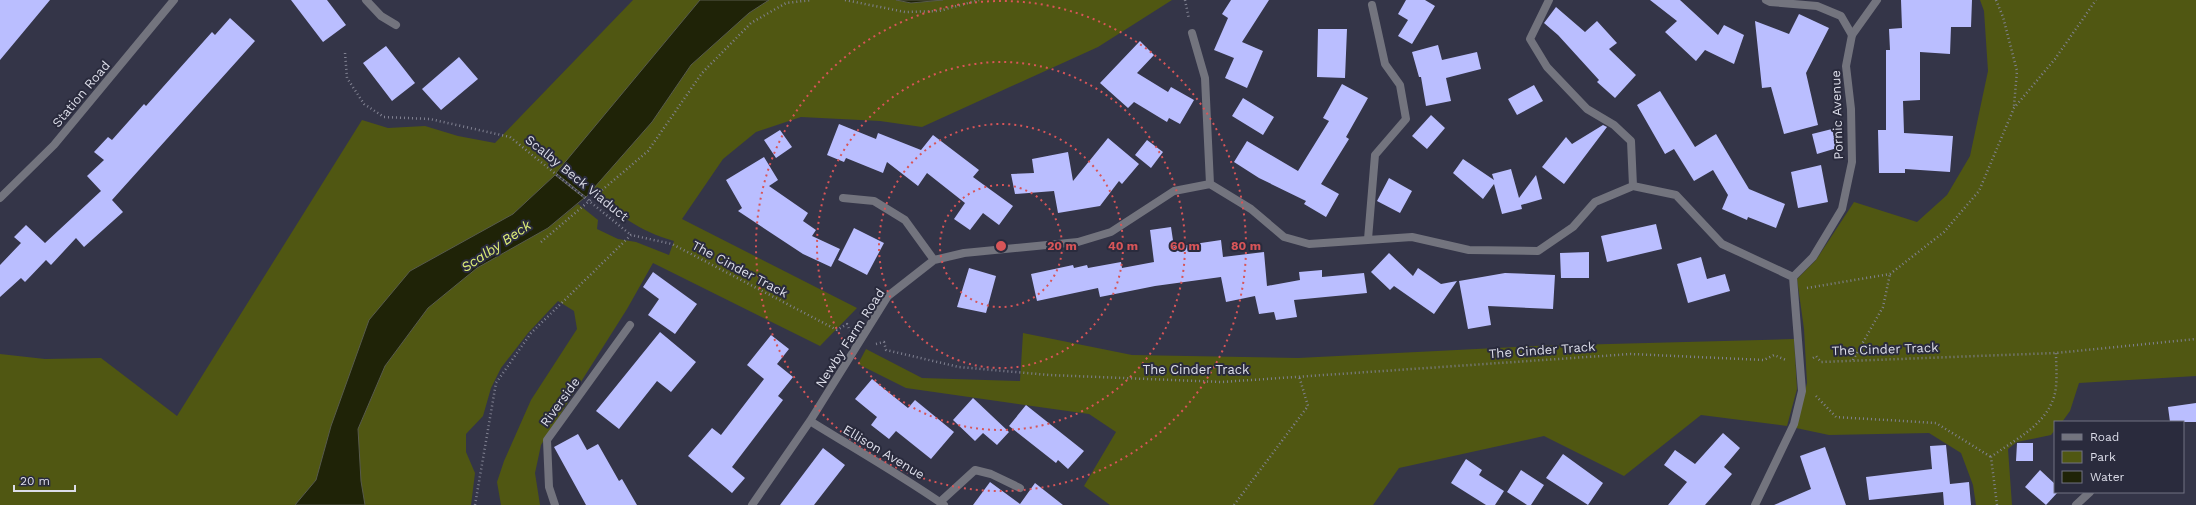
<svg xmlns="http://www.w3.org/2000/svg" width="2196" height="505" font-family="'Work Sans',sans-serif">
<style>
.green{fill:#505712}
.water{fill:#1f2307;stroke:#585b4b}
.building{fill:#babeff}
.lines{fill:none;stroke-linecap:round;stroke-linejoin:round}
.path{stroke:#818292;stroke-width:2.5;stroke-dasharray:1 3;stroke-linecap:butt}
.lane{stroke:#73747e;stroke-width:8}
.street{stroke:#73747e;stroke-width:8}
.path-bridge{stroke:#818292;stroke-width:2.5;stroke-dasharray:1 3;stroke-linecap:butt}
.ring{fill:none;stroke:#d85558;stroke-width:2;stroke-dasharray:2 4}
.labels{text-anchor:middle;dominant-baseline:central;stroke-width:4;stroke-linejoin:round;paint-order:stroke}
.street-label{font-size:13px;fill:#dcdde9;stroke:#2a2b3d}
.water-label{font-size:14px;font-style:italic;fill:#dded77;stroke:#2a2b3d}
.centre{fill:#d85558;stroke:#2a2b3d;stroke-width:2}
.ring-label{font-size:12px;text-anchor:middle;font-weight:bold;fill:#d85558;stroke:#2a2b3d;stroke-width:4;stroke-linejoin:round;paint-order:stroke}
</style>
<rect width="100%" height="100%" fill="#343548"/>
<path class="green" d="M 633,0 L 700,0 L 555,175 L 513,214 L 410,271 L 331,426 L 316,480 L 295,505 L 0,505 L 0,354 L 45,359 L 101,358 L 177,416 L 362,120 L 388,128 L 425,126 L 458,136 L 495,143 Z
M 769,0 L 896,0 L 911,3 L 943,0 L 1172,0 L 1098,47 L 922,127 L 880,121 L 801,117 L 756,132 L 723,159 L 682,219 L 857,308 L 820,346 L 653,263 L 627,309 L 541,445 L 535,473 L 540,505 L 501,505 L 497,482 L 504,461 L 531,400 L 577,329 L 574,311 L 558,301 L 528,333 L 501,368 L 491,388 L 483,416 L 466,434 L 466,452 L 475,473 L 471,505 L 365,505 L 361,481 L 358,429 L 385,366 L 428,308 L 477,268 L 548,228 L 578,204 L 598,220 L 597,229 L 618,239 L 636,242 L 669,255 L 674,241 C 639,231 617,215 592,189 L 652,122 L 691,65 L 749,13 Z
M 1980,0 L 2196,0 L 2196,376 L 2079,383 L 2070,411 L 2062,422 L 2055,422 L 2055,430 L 2051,435 L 2017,442 L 2008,449 L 2012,505 L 1976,505 L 1973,485 L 1961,453 L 1929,433 L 1829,435 L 1796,428 L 1807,383 L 1804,329 L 1797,279 L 1816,260 L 1854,202 L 1917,222 L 1947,195 L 1970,156 L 1988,71 L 1984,11 Z
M 1023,333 L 1132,355 L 1298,358 L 1534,346 L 1794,339 L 1797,389 L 1787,426 L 1701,415 L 1624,476 L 1544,436 L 1399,468 L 1373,505 L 1110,505 L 1084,486 L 1116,432 L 1089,414 L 906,388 L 858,364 L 866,349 L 922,378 L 1020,381 Z"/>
<path class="water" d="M 700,0 L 769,0 L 749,13 L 691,65 L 652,122 L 586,197 L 556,173 Z
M 896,0 L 943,0 L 911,3 Z
M 555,175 L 584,198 L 548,228 L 477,268 L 428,308 L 385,366 L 358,429 L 361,481 L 365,505 L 295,505 L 316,480 L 331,426 L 369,320 L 410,271 L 513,214 Z"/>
<path class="building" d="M 0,0 L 50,0 L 0,60 Z
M 291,0 L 327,0 L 346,25 L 323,42 Z
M 1231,0 L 1269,0 L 1242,42 L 1263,51 L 1247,88 L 1225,78 L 1234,58 L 1214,50 L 1228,18 L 1222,14 Z
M 1406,0 L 1425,0 L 1435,6 L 1412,44 L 1398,36 L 1408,20 L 1398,14 Z
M 1650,0 L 1680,0 L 1718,35 L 1724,25 L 1744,35 L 1734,64 L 1705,50 L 1696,61 L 1665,32 L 1677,21 Z
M 1901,0 L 1972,0 L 1971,27 L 1951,27 L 1950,54 L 1920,52 L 1920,100 L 1903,101 L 1904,133 L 1953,136 L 1950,172 L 1905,169 L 1905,173 L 1879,173 L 1878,130 L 1886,130 L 1886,50 L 1890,50 L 1889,29 L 1902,28 Z
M 1556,7 L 1585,32 L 1597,21 L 1617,43 L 1609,49 L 1636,75 L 1615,98 L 1597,82 L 1599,80 L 1558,35 L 1544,23 Z
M 1799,14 L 1829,28 L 1806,73 L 1818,125 L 1784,134 L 1771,87 L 1762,88 L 1755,21 L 1789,34 Z
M 230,18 L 255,41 L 112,200 L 123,212 L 84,247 L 76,238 L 51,265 L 46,260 L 25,282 L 21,278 L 0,297 L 0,265 L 21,243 L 14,237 L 26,225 L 45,243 L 101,191 L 87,176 L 104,160 L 94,152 L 108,137 L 112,140 L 144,104 L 146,106 L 212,32 L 215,35 Z
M 1318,29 L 1347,29 L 1345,78 L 1317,77 Z
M 1140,41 L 1154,55 L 1137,73 L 1168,92 L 1171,87 L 1194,100 L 1180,124 L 1169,118 L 1167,122 L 1134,102 L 1128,108 L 1100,83 Z
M 1438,45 L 1442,60 L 1477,52 L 1481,69 L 1446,78 L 1451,101 L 1426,106 L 1421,77 L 1419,77 L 1412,52 Z
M 386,46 L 415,83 L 392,101 L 363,63 Z
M 459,57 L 478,79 L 441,110 L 422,89 Z
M 1342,84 L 1368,98 L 1346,137 L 1349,139 L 1321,184 L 1339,194 L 1326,217 L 1304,204 L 1306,201 L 1259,178 L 1234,162 L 1247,141 L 1298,171 L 1329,121 L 1323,118 Z
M 1534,85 L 1543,101 L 1517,115 L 1508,99 Z
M 1660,91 L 1695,147 L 1716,134 L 1749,189 L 1785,204 L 1776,228 L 1748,217 L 1747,220 L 1722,209 L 1728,195 L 1713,170 L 1694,181 L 1674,149 L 1665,154 L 1637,105 Z
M 1243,98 L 1274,117 L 1263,135 L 1232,116 Z
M 1431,115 L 1445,128 L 1427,149 L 1412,136 Z
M 839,124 L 876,139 L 878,133 L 921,150 L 933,135 L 979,170 L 973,177 L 1013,206 L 999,225 L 983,213 L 970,230 L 954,219 L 965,203 L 927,173 L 918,186 L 887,162 L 883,173 L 846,158 L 844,162 L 827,155 Z
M 1603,125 L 1607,127 L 1564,184 L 1542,167 L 1566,137 L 1572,144 Z
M 1832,129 L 1837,148 L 1817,154 L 1812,134 Z
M 780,130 L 792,147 L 776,158 L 764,140 Z
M 1108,138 L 1139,164 L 1122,184 L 1119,181 L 1100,206 L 1058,213 L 1054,191 L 1015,194 L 1011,174 L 1034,173 L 1032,159 L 1068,152 L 1073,181 Z
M 1147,140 L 1163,152 L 1151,168 L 1135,155 Z
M 764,157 L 778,180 L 769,186 L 808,213 L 803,221 L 816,230 L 812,236 L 840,249 L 831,267 L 803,254 L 738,211 L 742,208 L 726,180 Z
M 1463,159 L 1494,180 L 1492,174 L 1511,169 L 1519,198 L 1536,175 L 1542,199 L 1521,205 L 1522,209 L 1502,214 L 1494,184 L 1483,199 L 1453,173 Z
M 1821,165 L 1828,202 L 1798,208 L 1791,172 Z
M 1389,178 L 1412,191 L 1400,213 L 1377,201 Z
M 1656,224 L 1662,249 L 1607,262 L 1601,236 Z
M 1171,227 L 1174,247 L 1221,240 L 1223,257 L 1264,252 L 1267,286 L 1300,280 L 1299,272 L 1322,270 L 1322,277 L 1364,273 L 1367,293 L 1294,300 L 1297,317 L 1276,320 L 1274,312 L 1259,314 L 1255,296 L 1226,302 L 1221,277 L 1155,286 L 1100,297 L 1098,288 L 1037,301 L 1031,274 L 1073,265 L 1074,268 L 1087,265 L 1088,268 L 1121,262 L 1122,268 L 1154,262 L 1150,230 Z
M 854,228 L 884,243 L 867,275 L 838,260 Z
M 1589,252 L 1589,278 L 1561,278 L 1560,253 Z
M 1389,253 L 1413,276 L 1418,268 L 1441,284 L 1457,281 L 1434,314 L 1394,286 L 1390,290 L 1371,272 Z
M 1701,257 L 1707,279 L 1725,274 L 1730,291 L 1688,303 L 1677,264 Z
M 969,268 L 996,276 L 986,313 L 957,307 Z
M 653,272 L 697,304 L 675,334 L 648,315 L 659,299 L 643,287 Z
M 1505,273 L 1555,275 L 1553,309 L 1488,306 L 1491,325 L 1468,329 L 1459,281 Z
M 660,332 L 696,362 L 671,392 L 657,381 L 619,429 L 596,411 Z
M 771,335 L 789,349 L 777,364 L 793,377 L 778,396 L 783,400 L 732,467 L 745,478 L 732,493 L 688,456 L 712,428 L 721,435 L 764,379 L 747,365 Z
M 872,379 L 908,408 L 915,400 L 954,432 L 931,459 L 896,431 L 889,439 L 871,425 L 877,417 L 855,399 Z
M 973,398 L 1009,432 L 997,445 L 983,433 L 975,441 L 953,420 Z
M 2196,403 L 2196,422 L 2170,422 L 2168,407 Z
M 1026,405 L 1084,451 L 1068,469 L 1058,460 L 1056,463 L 1009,426 Z
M 1723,433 L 1740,448 L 1724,467 L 1732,474 L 1705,505 L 1668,505 L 1687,482 L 1664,465 L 1675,450 L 1695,464 Z
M 578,434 L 587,450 L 598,444 L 619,481 L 622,479 L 637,505 L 586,505 L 554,447 Z
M 2017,443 L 2033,443 L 2033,461 L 2016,461 Z
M 1946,445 L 1950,484 L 1969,482 L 1971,505 L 1944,505 L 1943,492 L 1869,500 L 1866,477 L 1932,469 L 1930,446 Z
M 1825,447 L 1846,505 L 1774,505 L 1811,489 L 1800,456 Z
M 823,448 L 845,465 L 814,505 L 780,505 Z
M 1563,454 L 1603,483 L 1588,505 L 1546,478 Z
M 1466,459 L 1482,470 L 1479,475 L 1504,491 L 1495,505 L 1486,505 L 1451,483 Z
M 1521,470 L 1544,485 L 1531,505 L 1527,505 L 1507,492 Z
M 2040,470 L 2055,484 L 2055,492 L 2058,492 L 2046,505 L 2025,487 Z
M 990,482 L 1020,504 L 1035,483 L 1063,505 L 973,505 Z"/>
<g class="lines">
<path class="path" d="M 845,0 L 905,12 L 939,11 L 979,0
M 1185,0 L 1189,19
M 1996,0 L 2003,17 L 2017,71 L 2014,106
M 345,53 L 347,78 L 364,104 L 384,117 L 430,119 L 510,137
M 541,242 L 648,151 L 702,73 L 751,23 L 786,3 L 812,0
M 1807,288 L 1890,274 L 1944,232 L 1979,191 L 2014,108 L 2055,59 L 2096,0
M 876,344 L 884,342 L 886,350 L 959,367 L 1049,375 L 1222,382 L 1631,354 L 1764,360 L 1774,355 L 1786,360
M 1813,358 L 1816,356 L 1821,362 L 2056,353 L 2196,339
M 1853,360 L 1883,307 L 1890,274
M 1816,396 L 1836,417 L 1936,423 L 1991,457
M 475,505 L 496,383 L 531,333 L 631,235 L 672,244 L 837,330 L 847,324 L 850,331
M 1234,505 L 1308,406 L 1299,376
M 1997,505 L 1991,457 C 2015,439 2044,427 2054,397 C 2058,384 2056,366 2056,353"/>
<path class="lane" d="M 1852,35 L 1877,0
M 940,502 L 975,470 L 991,474 L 1020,488"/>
<path class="street" d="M 366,0 L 381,16 L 396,25
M 1549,0 L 1530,39 L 1547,67 L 1587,109 L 1614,125 L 1631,141 L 1633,186
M 1766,0 L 1770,2 L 1817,6 L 1841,16 L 1852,35 L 1846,66 L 1851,109 L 1852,162 L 1842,209 L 1813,257 L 1793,277
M 1192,33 L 1205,78 L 1210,184
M 0,198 L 54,145 L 174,0
M 843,198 L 874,201 L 905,220 L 934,260
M 1368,239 L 1375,155 L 1406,119 L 1400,85 L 1385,64 L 1372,5
M 810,421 C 855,449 901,475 944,505
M 555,505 L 549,487 L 547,440 L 630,325
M 752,505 L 810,421 L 888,296 L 934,260 L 964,253 L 1078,242 L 1111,232 L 1174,191 L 1210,184 L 1251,209 L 1284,237 L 1309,244 L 1412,237 L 1469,250 L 1538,251 L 1573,227 L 1595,202 L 1633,186 L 1676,195 L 1722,244 L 1793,277 L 1802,391 L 1794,424 L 1755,505
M 2076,505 L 2090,492"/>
<path class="path-bridge" d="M 510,137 L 631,235"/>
</g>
<g class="ring">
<circle cx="1001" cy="246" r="61"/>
<circle cx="1001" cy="246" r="122"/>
<circle cx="1001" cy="246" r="184"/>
<circle cx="1001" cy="246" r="245"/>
</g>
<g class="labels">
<g class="street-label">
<text transform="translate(81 94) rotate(-50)">Station Road</text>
<text transform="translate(1837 115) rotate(-92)">Pornic Avenue</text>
<text transform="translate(577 178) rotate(39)">Scalby Beck Viaduct</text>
<text transform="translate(740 269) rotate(28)">The Cinder Track</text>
<text transform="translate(850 338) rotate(-57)">Newby Farm Road</text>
<text transform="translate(1885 349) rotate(-2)">The Cinder Track</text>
<text transform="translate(1542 350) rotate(-4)">The Cinder Track</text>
<text x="1196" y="369">The Cinder Track</text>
<text transform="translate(560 402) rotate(-54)">Riverside</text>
<text transform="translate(884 452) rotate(31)">Ellison Avenue</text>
</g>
<g class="water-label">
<text transform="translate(496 246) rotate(-34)">Scalby Beck</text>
</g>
</g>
<circle cx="1001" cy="246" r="6" class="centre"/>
<g class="ring-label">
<text x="1062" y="250">20 m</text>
<text x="1123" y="250">40 m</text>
<text x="1185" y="250">60 m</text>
<text x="1246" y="250">80 m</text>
</g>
<rect x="2054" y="421" width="130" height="72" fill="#2a2b3d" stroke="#717282"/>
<rect x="2062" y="434" width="20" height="6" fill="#73747e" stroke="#717282"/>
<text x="2090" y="441" font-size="12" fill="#dcdde9">Road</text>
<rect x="2062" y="451" width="20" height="12" fill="#505712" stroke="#717282"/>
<text x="2090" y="461" font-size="12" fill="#dcdde9">Park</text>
<rect x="2062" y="471" width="20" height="12" fill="#1f2307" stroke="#717282"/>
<text x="2090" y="481" font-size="12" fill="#dcdde9">Water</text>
<path d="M14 485v6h61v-6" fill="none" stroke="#dcdde9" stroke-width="2"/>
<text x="20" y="485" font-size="12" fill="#dcdde9" stroke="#2a2b3d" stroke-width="3" paint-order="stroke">20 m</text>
</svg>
